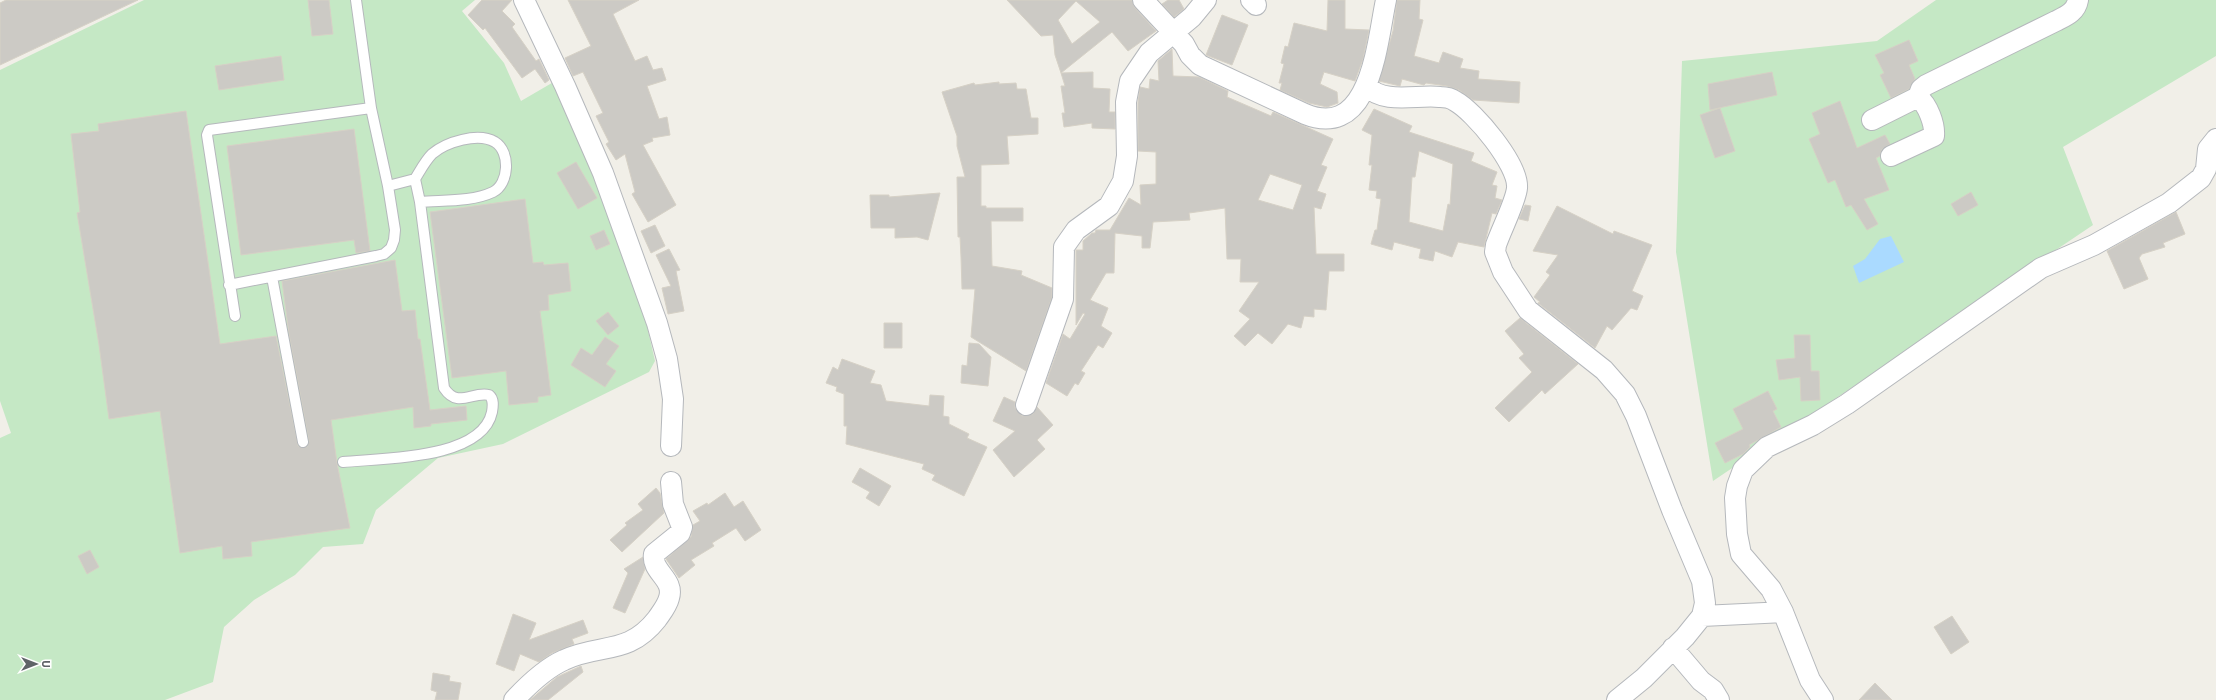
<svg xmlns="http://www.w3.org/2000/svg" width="2216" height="700" font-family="'IBM Plex Sans',sans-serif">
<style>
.green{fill:#c5e8c5}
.water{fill:#aadaff}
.building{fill:#cccac5;stroke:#d6d1c6;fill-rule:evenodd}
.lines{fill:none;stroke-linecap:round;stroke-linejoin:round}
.service-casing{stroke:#b5b8bc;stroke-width:12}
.minor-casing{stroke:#b5b8bc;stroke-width:22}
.service{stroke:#fff;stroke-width:10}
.minor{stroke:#fff;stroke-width:20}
</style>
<rect width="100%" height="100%" fill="#f1efe8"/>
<path class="green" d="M 144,0 L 475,0 L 462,11 L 504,63 L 521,101 L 557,80 L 618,199 L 655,361 L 649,372 L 503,444 L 438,458 L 376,510 L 363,544 L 323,547 L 295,575 L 254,600 L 224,627 L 213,682 L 165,700 L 0,700 L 0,438 L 11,433 L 0,401 L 0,70 Z
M 1936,0 L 2216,0 L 2216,56 L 2063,147 L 2093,225 L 1713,481 L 1676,252 L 1682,61 L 1877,41 Z"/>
<path class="water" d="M 1891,236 L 1904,262 L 1859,283 L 1853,266 L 1865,259 L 1880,239 Z"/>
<path class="building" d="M 6,0 L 138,0 L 0,65 L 0,3 Z
M 308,0 L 329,0 L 333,34 L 312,36 Z
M 482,0 L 512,0 L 502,11 L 515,24 L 512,27 L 536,61 L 539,59 L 549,80 L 545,83 L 535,69 L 522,78 L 485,28 L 483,30 L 468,15 Z
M 568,0 L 639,0 L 613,14 L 635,61 L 647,56 L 653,70 L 662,68 L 666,80 L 647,86 L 659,119 L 667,117 L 670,135 L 652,138 L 653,141 L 643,145 L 676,205 L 648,222 L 632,194 L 635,192 L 625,154 L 616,160 L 606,144 L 609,142 L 596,116 L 603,113 L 583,72 L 573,76 L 565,58 L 591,46 Z
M 1007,0 L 1132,0 L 1135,8 L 1156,31 L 1128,51 L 1112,32 L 1061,73 L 1055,55 L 1053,35 L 1041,36 ZM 1076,1 L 1100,22 L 1072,44 L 1058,20 Z
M 1168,0 L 1179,0 L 1184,9 L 1174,17 L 1162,4 Z
M 1328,0 L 1345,0 L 1345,29 L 1369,30 L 1363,59 L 1355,81 L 1324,72 L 1320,84 L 1337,92 L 1338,103 L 1327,107 L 1309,103 L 1280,90 L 1282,83 L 1279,83 L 1284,64 L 1281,63 L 1285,46 L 1288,47 L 1294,23 L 1327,31 Z
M 1397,0 L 1420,0 L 1419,19 L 1423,20 L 1414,56 L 1439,63 L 1443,52 L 1463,59 L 1460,68 L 1479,71 L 1478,79 L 1520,82 L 1519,103 L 1473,100 L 1459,90 L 1447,86 L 1426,83 L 1424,85 L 1402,79 L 1400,86 L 1379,81 L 1393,31 Z
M 1222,15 L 1248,25 L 1232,65 L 1206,55 Z
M 1909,40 L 1918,61 L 1909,65 L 1915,79 L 1909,89 L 1891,98 L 1880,75 L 1884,73 L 1875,55 Z
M 1172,49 L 1173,76 L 1199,77 L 1228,91 L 1227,97 L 1271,116 L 1273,112 L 1333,139 L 1321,165 L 1327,167 L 1317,191 L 1326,194 L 1321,209 L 1314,207 L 1316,254 L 1344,254 L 1344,271 L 1329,271 L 1326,310 L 1314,309 L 1314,317 L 1304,316 L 1301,328 L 1288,324 L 1272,344 L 1258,333 L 1245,346 L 1234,336 L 1250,319 L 1239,311 L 1259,282 L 1240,282 L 1241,259 L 1227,259 L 1225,208 L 1189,213 L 1190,220 L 1153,222 L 1150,248 L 1142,248 L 1142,236 L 1115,233 L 1114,273 L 1106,273 L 1090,300 L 1108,308 L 1101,326 L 1112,333 L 1103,348 L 1098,345 L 1081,371 L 1085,373 L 1078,385 L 1075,383 L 1067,396 L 1046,383 L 1063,334 L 1070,339 L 1085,314 L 1083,313 L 1076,325 L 1076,250 L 1083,250 L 1083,241 L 1092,233 L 1095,233 L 1096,230 L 1110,230 L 1129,198 L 1141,205 L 1140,185 L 1156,184 L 1156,152 L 1138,151 L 1138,103 L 1140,87 L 1149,89 L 1150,79 L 1159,81 L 1158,61 ZM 1270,174 L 1302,185 L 1293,210 L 1258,200 Z
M 281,56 L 284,80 L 219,90 L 215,66 Z
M 1093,72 L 1093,88 L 1110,89 L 1109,112 L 1115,112 L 1115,129 L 1092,128 L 1092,123 L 1064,127 L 1062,113 L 1065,113 L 1061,86 L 1065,86 L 1061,73 Z
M 1772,72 L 1777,95 L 1710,110 L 1708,84 Z
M 999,82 L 999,84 L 1016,83 L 1017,89 L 1026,89 L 1031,118 L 1038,118 L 1038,134 L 1007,136 L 1009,164 L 981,165 L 981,206 L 986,206 L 986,208 L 1023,208 L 1023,221 L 991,221 L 992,266 L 1022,271 L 1021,275 L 1052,288 L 1052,297 L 1026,371 L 971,337 L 975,289 L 962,289 L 961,257 L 960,237 L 958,237 L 957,177 L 965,177 L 957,146 L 957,136 L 942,92 L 974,83 L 975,85 Z
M 1840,101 L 1857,148 L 1885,135 L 1890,144 L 1882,149 L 1880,156 L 1876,158 L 1889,190 L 1864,199 L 1878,224 L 1867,230 L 1851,205 L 1846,207 L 1835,180 L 1828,183 L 1809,139 L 1820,134 L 1812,113 Z
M 1720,108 L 1735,151 L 1715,158 L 1700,115 Z
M 1374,109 L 1412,126 L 1409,132 L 1474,153 L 1471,161 L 1497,172 L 1492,185 L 1497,186 L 1495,198 L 1502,200 L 1496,214 L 1492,213 L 1484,247 L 1458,242 L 1452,257 L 1435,251 L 1433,261 L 1419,258 L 1421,249 L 1394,242 L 1392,250 L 1371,244 L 1375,230 L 1377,230 L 1381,199 L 1376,198 L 1377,191 L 1369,190 L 1372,165 L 1369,165 L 1372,135 L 1362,130 ZM 1419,151 L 1453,164 L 1450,205 L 1448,204 L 1443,231 L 1409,222 L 1412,177 L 1415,177 Z
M 186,111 L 220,344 L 276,336 L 298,446 L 307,447 L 309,441 L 289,334 L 282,281 L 395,260 L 402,311 L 415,310 L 418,339 L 420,339 L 430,410 L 466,406 L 467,420 L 431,424 L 431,426 L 414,428 L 413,407 L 331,420 L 337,463 L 350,528 L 251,542 L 252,556 L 223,559 L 222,546 L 180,553 L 160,411 L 109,419 L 99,345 L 77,213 L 80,212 L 71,134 L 99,131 L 98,124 Z
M 354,129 L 370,251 L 356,253 L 354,240 L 241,255 L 227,146 Z
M 576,162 L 597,198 L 578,209 L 557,173 Z
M 1971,192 L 1978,205 L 1958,216 L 1951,204 Z
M 940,193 L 928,240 L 917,237 L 895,238 L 895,228 L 871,228 L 870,195 L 889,195 L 889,197 Z
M 525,199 L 533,263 L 543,262 L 544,265 L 568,263 L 571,291 L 548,295 L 549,310 L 540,311 L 551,395 L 538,397 L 538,402 L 509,405 L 506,371 L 452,378 L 430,212 Z
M 1525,205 L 1531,206 L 1528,221 L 1519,219 Z
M 1557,206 L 1613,234 L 1614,231 L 1652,245 L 1632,291 L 1643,296 L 1637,310 L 1631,308 L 1612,330 L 1607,326 L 1595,348 L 1538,303 L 1540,302 L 1534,297 L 1550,275 L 1546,272 L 1558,255 L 1533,251 Z
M 2176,212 L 2185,234 L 2163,243 L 2165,247 L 2142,254 L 2139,258 L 2148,279 L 2124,289 L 2107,251 Z
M 655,225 L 665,246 L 651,253 L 641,231 Z
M 604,230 L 610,244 L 596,250 L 590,236 Z
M 669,249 L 680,270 L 676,271 L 684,311 L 668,314 L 662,288 L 671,286 L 656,255 Z
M 608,312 L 619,326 L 608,335 L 596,321 Z
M 1520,318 L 1578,364 L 1545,394 L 1542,390 L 1509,422 L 1495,408 L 1532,372 L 1519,358 L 1524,354 L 1505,331 Z
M 884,323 L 902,323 L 902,348 L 884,348 Z
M 1794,335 L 1810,335 L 1811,371 L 1819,371 L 1820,400 L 1801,401 L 1800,377 L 1779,380 L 1776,360 L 1795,358 Z
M 605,337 L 619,346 L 606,364 L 616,371 L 605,387 L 571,365 L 581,348 L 592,355 Z
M 969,343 L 979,344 L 991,357 L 988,386 L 961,383 L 962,365 L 967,366 Z
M 842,359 L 875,371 L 870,383 L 881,385 L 886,401 L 929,406 L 930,395 L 944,396 L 943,416 L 949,417 L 949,424 L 969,434 L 967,438 L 987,447 L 964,496 L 932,480 L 935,475 L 922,469 L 924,464 L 846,444 L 847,426 L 844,426 L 844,394 L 836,391 L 837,387 L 826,383 L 833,367 L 838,370 Z
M 1768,391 L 1777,409 L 1773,411 L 1781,427 L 1749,445 L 1750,447 L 1743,454 L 1725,463 L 1715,443 L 1743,429 L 1733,409 Z
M 1004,397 L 1015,402 L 1015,408 L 1022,416 L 1033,414 L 1037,407 L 1053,425 L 1037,440 L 1045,449 L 1014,477 L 993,450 L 1015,431 L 993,421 Z
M 860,468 L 891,486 L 879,506 L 866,498 L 870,492 L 852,482 Z
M 656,488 L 660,493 L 664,513 L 622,552 L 610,540 L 627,525 L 625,523 L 643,510 L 638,504 Z
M 725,493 L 734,507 L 743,501 L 761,530 L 745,541 L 736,528 L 712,543 L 714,546 L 691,560 L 695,565 L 679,578 L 666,559 L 691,537 L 693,525 L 700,521 L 693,511 L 707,503 L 708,505 Z
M 90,550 L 99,567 L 87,574 L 78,556 Z
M 643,557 L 645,569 L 625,613 L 613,608 L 628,573 L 624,569 Z
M 513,614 L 536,623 L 529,640 L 583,620 L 588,633 L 572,639 L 574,644 L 552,653 L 539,662 L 520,654 L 514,671 L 496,664 Z
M 1952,616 L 1969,642 L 1951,654 L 1934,627 Z
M 581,666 L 583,672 L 548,700 L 530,700 L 557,677 Z
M 433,673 L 450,676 L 449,681 L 461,683 L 458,700 L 435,700 L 437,692 L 431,690 Z
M 1875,683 L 1892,700 L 1859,700 Z"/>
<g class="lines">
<defs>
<path id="service" d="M 415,179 C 420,171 425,161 432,154 C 446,142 478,132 495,142 C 511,152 509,184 493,192 C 472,202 443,200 420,202
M 272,277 L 303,442
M 229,285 L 376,256 L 384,254 L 391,248 L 394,240 L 395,230 L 388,186 L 371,108 L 356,0
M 235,316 L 207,135 L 209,130 L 371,108
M 343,462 C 381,458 482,460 492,412 C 493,406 494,399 489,395 C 472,391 458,409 444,388 L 420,202 L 415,179 L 388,186"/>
<path id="minor" d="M 524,0 L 565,86 L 603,173 L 657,323 L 667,359 L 673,399 L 671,446
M 1143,0 L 1184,44 L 1190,55 L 1200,65 L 1305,114 C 1371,141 1377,42 1386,0
M 1251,0 L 1256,5
M 1367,86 C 1383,105 1419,94 1440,97 C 1445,97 1451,98 1455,101 C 1474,111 1519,165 1517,188 C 1516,201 1501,230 1496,245 L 1495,252 L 1503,272 L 1528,310 L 1604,370 L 1625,394 L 1636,416 L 1672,510 L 1702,581 L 1705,603 L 1702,616 L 1685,637 L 1644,678 L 1617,700
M 1872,120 L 1918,97
M 1891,156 L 1934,136 C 1935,124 1928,105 1918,97 L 1921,89 L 1926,85 L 2056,21 C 2066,16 2076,12 2078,0
M 1026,405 L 1063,299 L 1064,247 L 1076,230 L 1109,206 L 1123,181 L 1127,156 L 1126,102 L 1130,81 L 1149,53 L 1192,17 L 1206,0
M 1702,616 L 1783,612
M 1673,648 L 1701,681 L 1713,690 L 1719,700
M 514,700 C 528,685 546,668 564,660 C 600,643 628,656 657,619 C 661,613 667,606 669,598 C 675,579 651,572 654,554 L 680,533 L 682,527 L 673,504 L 671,482
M 1823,700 L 1810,680 L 1783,612 L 1771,589 L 1741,554 L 1737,534 L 1735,498 L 1737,486 L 1743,470 L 1767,447 L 1813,425 L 1847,404 L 2041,268 L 2094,245 L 2169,203 L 2201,178 L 2206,169 L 2208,149 L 2216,139"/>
</defs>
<use href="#service" class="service-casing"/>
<use href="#minor" class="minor-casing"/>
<use href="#service" class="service"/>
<use href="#minor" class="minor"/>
</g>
<g transform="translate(36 664) rotate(90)" stroke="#ffffff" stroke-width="3" paint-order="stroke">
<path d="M0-3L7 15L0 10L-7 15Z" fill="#5f6368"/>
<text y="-6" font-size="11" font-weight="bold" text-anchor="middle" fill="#5f6368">U</text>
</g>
</svg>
